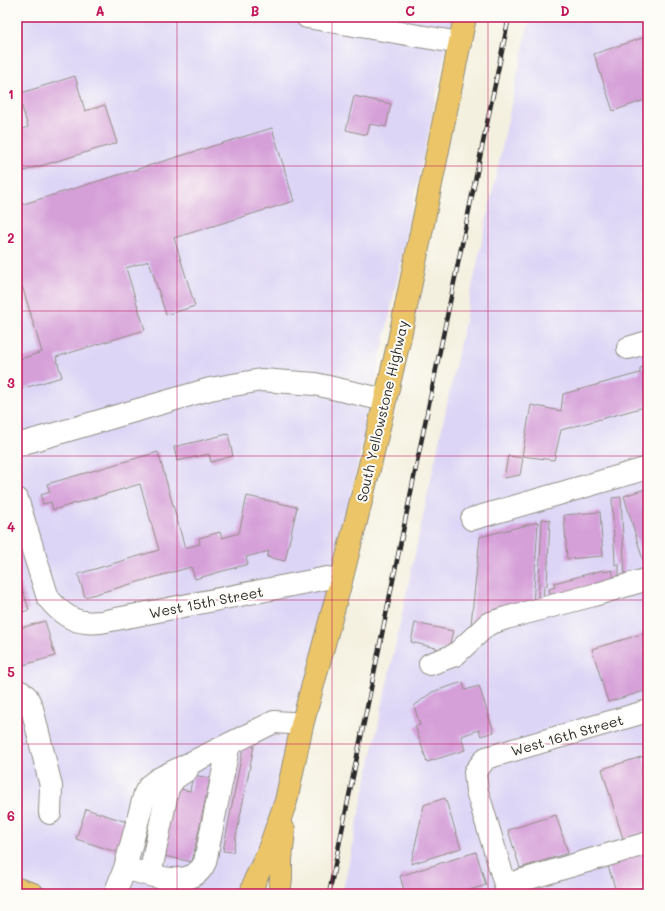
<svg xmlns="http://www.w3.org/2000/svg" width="665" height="911" font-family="Mali,sans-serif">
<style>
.built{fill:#ddd5f6}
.building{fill:#d59fd8}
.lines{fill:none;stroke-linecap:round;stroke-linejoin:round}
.minor-casing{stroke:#908e85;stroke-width:24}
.major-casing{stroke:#908e85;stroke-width:24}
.highway-casing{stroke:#908e85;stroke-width:24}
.minor{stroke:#fff;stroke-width:22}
.major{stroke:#ecc569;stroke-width:22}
.highway{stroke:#ecc569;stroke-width:22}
.rail-casing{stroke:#2b2b2b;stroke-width:4.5}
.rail{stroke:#fdfcf7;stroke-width:3;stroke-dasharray:9;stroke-linecap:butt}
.grid{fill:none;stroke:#c2185b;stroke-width:1;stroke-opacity:0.55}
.labels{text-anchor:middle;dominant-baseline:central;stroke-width:4;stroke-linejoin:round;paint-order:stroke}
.street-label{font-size:14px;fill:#2b2b2b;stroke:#fdfcf7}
.neatline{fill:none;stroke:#c2185b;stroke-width:1.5}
.grid-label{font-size:13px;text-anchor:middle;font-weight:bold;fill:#c2185b}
</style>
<rect width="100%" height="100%" fill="#fdfcf7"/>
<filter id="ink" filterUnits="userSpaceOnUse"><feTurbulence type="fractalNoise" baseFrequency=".025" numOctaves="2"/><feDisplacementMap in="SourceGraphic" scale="8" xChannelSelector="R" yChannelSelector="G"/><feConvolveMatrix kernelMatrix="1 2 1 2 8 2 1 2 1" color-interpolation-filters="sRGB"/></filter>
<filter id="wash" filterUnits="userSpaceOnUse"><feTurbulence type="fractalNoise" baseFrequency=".012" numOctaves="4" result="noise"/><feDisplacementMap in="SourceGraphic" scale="16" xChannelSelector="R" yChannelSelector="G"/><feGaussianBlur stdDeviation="0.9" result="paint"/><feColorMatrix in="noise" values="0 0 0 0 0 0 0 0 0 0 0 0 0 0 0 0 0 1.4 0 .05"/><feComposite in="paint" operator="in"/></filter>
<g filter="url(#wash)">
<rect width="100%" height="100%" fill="#f4f0df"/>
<path class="built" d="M 17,17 L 453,17 L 286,801 L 245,894 L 17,894 Z
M 530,17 L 648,17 L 648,894 L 342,894 Z"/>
<g id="blocks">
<path class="building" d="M 648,36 L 648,99 L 613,111 L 594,54 Z
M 75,76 L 85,111 L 105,105 L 117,143 L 17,173 L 17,131 L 28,127 L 18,94 Z
M 354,96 L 391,104 L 386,127 L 370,124 L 367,135 L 346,130 Z
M 272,128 L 294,201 L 174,238 L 195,306 L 166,315 L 149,261 L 126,268 L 145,330 L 56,357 L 62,377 L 17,390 L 17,360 L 42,352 L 17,269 L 17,206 Z
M 648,366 L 648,406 L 561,430 L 554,460 L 522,456 L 531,405 L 561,411 L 563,394 L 640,373 L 640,368 Z
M 228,434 L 233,456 L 211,462 L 209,454 L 177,461 L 174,447 Z
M 158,452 L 185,548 L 200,544 L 199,538 L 220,532 L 222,538 L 239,533 L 247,496 L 297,507 L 285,561 L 267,557 L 269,551 L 246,557 L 248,564 L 195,579 L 191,567 L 85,597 L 78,574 L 159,550 L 140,484 L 53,510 L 51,502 L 43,504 L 41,495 L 50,492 L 47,484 Z
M 508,456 L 523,458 L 520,475 L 504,478 Z
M 648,488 L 648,577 L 624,496 Z
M 621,497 L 625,579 L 619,579 L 619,564 L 615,565 L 612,498 Z
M 600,512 L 603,556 L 567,559 L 564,515 Z
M 542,519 L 550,520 L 547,586 L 544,586 L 543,599 L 538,599 Z
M 538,522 L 533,605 L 471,624 L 480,537 Z
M 603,570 L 604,572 L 612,570 L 615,582 L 552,599 L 549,589 L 555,587 L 554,583 Z
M 17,572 L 29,610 L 17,614 Z
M 45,621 L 55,656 L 17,667 L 17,629 Z
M 415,623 L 453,631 L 448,651 L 411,642 Z
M 645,633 L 648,644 L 648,690 L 608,702 L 592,649 Z
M 463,682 L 465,690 L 479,686 L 494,732 L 481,736 L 479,730 L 461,736 L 465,750 L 427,762 L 415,726 L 420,725 L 414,706 L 432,692 Z
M 244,743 L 254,746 L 233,852 L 223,851 Z
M 644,756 L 648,770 L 648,831 L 623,839 L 602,769 Z
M 193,775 L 210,778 L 192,862 L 155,854 L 176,788 L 190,791 Z
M 445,798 L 461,848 L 411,864 L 424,805 Z
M 86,809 L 130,823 L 120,853 L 76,839 Z
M 556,815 L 568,853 L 520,868 L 508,830 Z
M 648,847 L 648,886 L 622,894 L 617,894 L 606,860 Z
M 476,852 L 486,885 L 457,894 L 405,894 L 400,876 Z"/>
</g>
</g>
<g filter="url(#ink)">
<use href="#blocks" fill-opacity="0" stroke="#908e85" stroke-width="1"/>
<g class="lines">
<defs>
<path id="minor" d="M 307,17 L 460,43
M 628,348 L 648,342
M 17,445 L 210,389 L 261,380 L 315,384 L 385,400
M 17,499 L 48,598 C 57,609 69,621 85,622 C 90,623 96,622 101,622 L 327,578 L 341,581
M 472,519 L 648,468
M 430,664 L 455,655 L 488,624 L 506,618 L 594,595 L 648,579
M 17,692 L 21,692 L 27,697 L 32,708 L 51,786 L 50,813
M 125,868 C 148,874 192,893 205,862 L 229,744
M 150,875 L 168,788 L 175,778 L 187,770
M 506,885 L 648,843
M 115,894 L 125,868 L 145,793 L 150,785 L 158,779 L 274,722 L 291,723 L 302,725
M 508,894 L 477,791 L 475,772 L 486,758 L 648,711"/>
<path id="major" d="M 17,889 L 33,894"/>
<path id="highway" d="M 251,894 L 255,880 L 267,855 L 286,801 L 302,725 L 341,581 L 370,465 L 399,341 L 465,17
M 279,894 L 281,879 L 281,860 L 284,830"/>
</defs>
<use href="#minor" class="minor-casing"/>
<use href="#major" class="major-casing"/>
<use href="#highway" class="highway-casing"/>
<use href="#minor" class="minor"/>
<use href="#major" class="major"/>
<use href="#highway" class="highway"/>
<defs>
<path id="rail" d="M 329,894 L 433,384 L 509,17"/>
</defs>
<use href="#rail" class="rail-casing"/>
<use href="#rail" class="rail"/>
</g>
</g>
<path class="grid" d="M 177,17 L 177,894M 332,17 L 332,894M 488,17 L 488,894M 17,166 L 648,166M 17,311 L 648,311M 17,456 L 648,456M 17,600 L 648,600M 17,744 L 648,744"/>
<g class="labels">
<g class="street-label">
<text transform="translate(382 411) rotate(-77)">South Yellowstone Highway</text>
<text transform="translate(206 602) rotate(-11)">West 15th Street</text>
<text transform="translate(567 735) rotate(-16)">West 16th Street</text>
</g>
</g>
<rect width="665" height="911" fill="none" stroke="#fdfcf7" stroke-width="44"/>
<rect x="22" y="22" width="621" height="867" class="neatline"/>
<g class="grid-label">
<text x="100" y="16">A</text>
<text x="255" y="16">B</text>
<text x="410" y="16">C</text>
<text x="565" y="16">D</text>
<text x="11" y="99">1</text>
<text x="11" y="243">2</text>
<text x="11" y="388">3</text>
<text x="11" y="532">4</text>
<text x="11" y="677">5</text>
<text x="11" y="821">6</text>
</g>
</svg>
